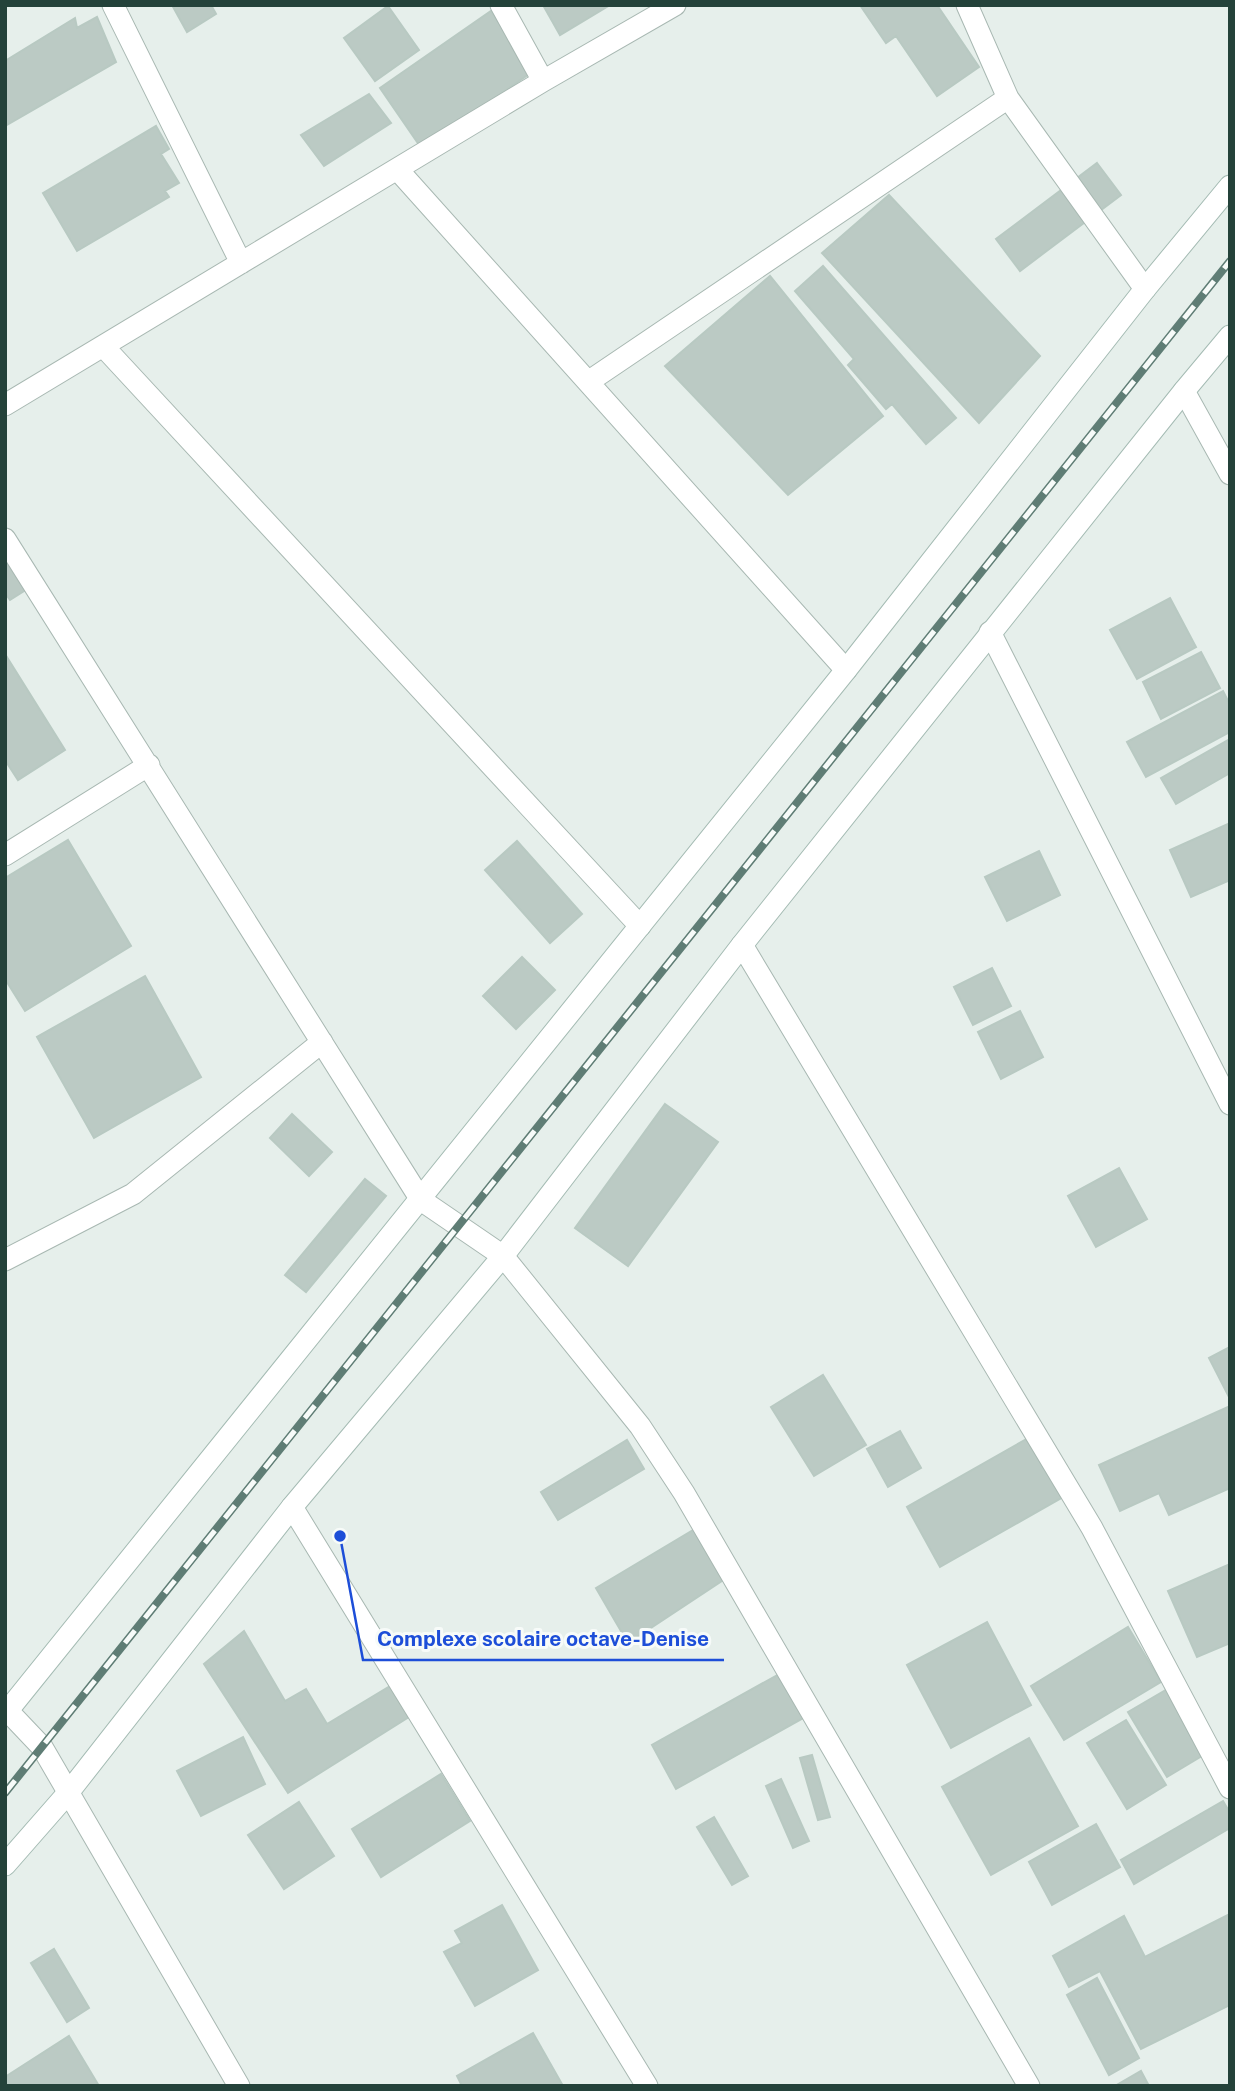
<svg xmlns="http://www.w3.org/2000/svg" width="1235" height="2091" font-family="'Public Sans',sans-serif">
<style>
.building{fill:#bbcac4;stroke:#b8c9c2;stroke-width:2}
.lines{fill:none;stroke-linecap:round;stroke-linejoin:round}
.minor-casing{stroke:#a8b8b2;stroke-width:23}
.secondary-casing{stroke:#a4bbb3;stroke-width:23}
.minor{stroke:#fff;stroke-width:21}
.secondary{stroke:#fff;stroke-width:21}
.rail-casing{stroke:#5f7d75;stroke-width:8}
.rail{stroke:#f7fbf9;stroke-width:5;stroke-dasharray:16;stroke-linecap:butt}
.leader{fill:none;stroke:#1d4ed8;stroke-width:2.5}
.callout-dot{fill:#1d4ed8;stroke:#f7fbf9;stroke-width:2.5}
.callout-label{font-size:21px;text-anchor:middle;font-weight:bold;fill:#1d4ed8;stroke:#f7fbf9;stroke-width:6;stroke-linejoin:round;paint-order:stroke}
</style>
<rect width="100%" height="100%" fill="#e6efeb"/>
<path class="building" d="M 172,5 L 211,5 L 216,14 L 187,32 Z
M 543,5 L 610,5 L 560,35 Z
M 860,5 L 937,5 L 979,67 L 937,96 L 896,36 L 886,43 Z
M 388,6 L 419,50 L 375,81 L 344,38 Z
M 491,11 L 532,72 L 422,149 L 380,88 Z
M 97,17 L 116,62 L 5,126 L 5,61 L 75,18 L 77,28 Z
M 369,94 L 391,123 L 324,166 L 301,135 Z
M 156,126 L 169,149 L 161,154 L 179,183 L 165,191 L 169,197 L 77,251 L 43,193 Z
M 1097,163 L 1121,195 L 1020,271 L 996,239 Z
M 889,195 L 1040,356 L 979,423 L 822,253 Z
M 823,266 L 956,418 L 926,444 L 892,404 L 886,409 L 848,365 L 854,359 L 795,291 Z
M 770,276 L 883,416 L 788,495 L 665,366 Z
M 5,545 L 32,586 L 10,600 L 5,593 Z
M 1170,598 L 1196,647 L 1137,679 L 1110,630 Z
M 1201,652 L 1220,688 L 1161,719 L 1143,682 Z
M 5,654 L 65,750 L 18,780 L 5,760 Z
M 1223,691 L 1230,705 L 1230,732 L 1146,777 L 1127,742 Z
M 1230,739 L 1230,773 L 1176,804 L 1161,778 Z
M 1230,823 L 1230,880 L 1191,897 L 1170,850 Z
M 68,840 L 131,946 L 25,1011 L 5,979 L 5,878 Z
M 517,841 L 582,914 L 550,943 L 485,870 Z
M 1039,851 L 1060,895 L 1007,921 L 985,877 Z
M 522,957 L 555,990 L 516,1029 L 483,996 Z
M 992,968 L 1011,1006 L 973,1025 L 954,987 Z
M 145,976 L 201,1077 L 94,1138 L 37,1037 Z
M 1020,1011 L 1043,1057 L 1001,1079 L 978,1032 Z
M 665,1104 L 718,1142 L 628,1266 L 575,1228 Z
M 292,1114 L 332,1152 L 309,1176 L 270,1138 Z
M 1119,1168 L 1147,1219 L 1096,1247 L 1068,1196 Z
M 365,1179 L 386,1196 L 306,1292 L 285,1275 Z
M 1230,1347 L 1230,1397 L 1229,1397 L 1209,1358 Z
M 823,1375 L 866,1445 L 814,1476 L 771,1407 Z
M 1230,1406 L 1230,1488 L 1169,1515 L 1159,1493 L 1120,1511 L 1099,1465 Z
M 900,1431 L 921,1468 L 888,1487 L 867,1449 Z
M 1030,1437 L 1063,1497 L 940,1567 L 907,1507 Z
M 627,1440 L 644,1469 L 558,1520 L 541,1492 Z
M 698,1527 L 728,1577 L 628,1643 L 596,1588 Z
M 1230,1564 L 1230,1643 L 1197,1657 L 1168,1591 Z
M 987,1622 L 1031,1705 L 951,1748 L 907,1665 Z
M 1128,1627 L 1161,1682 L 1064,1740 L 1031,1686 Z
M 244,1631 L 285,1701 L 306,1689 L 327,1724 L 390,1686 L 409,1717 L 288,1793 L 204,1664 Z
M 781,1673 L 805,1717 L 676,1789 L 652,1745 Z
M 1169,1688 L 1207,1753 L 1167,1777 L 1128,1712 Z
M 1126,1720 L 1166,1785 L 1127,1809 L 1087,1743 Z
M 243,1737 L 265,1784 L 201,1816 L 177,1771 Z
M 1029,1738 L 1078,1826 L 991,1875 L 942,1787 Z
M 812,1755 L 830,1817 L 818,1820 L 800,1758 Z
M 441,1774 L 470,1821 L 381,1877 L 352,1829 Z
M 781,1779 L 809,1841 L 793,1848 L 766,1786 Z
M 1223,1801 L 1230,1813 L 1230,1828 L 1134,1884 L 1121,1860 Z
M 299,1802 L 334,1856 L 284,1889 L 248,1835 Z
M 714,1817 L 748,1876 L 732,1885 L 697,1827 Z
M 1096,1824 L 1120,1867 L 1052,1905 L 1029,1862 Z
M 502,1905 L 538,1970 L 475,2006 L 444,1952 L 462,1943 L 455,1931 Z
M 1230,1914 L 1230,2005 L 1141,2049 L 1100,1971 L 1069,1987 L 1053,1956 L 1124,1916 L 1145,1957 Z
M 54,1949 L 89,2008 L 67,2022 L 31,1963 Z
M 1097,1978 L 1139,2058 L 1109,2075 L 1067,1995 Z
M 533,2033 L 563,2086 L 462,2086 L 457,2076 Z
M 69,2036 L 99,2086 L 5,2086 L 5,2077 Z
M 1141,2071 L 1149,2086 L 1115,2086 Z"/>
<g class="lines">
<defs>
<path id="minor" d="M 113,5 L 241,263
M 501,5 L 543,81
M 967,5 L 1008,98 L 1145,289
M 397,169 L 846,670
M 103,346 L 640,926
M 588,382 L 1008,98
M 1184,391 L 1230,474
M 5,405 L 543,81 L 675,5
M 5,539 L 421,1200 L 503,1256 L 640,1426 L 684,1493 L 1029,2086
M 990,632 L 1230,1104
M 5,855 L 149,765
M 742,945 L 1092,1528 L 1230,1788
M 5,1260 L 133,1194 L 322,1042
M 292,1507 L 647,2086
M 5,1708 L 42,1747 L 239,2086"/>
<path id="secondary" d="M 5,1714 L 846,670 L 1145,289 L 1230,186
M 5,1865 L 68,1793 L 292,1507 L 503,1256 L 742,945 L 1184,391 L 1230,336"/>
</defs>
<use href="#minor" class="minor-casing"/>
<use href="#secondary" class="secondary-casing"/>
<use href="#minor" class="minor"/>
<use href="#secondary" class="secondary"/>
<defs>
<path id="rail" d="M 5,1793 L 1230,261"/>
</defs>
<use href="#rail" class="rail-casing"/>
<use href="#rail" class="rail"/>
</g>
<path class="leader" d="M340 1536L363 1660H724"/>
<circle class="callout-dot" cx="340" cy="1536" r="7"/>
<g class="callout-label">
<text x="543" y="1646">Complexe scolaire octave-Denise</text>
</g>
<rect width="1235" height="2091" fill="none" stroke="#24423a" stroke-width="14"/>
</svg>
